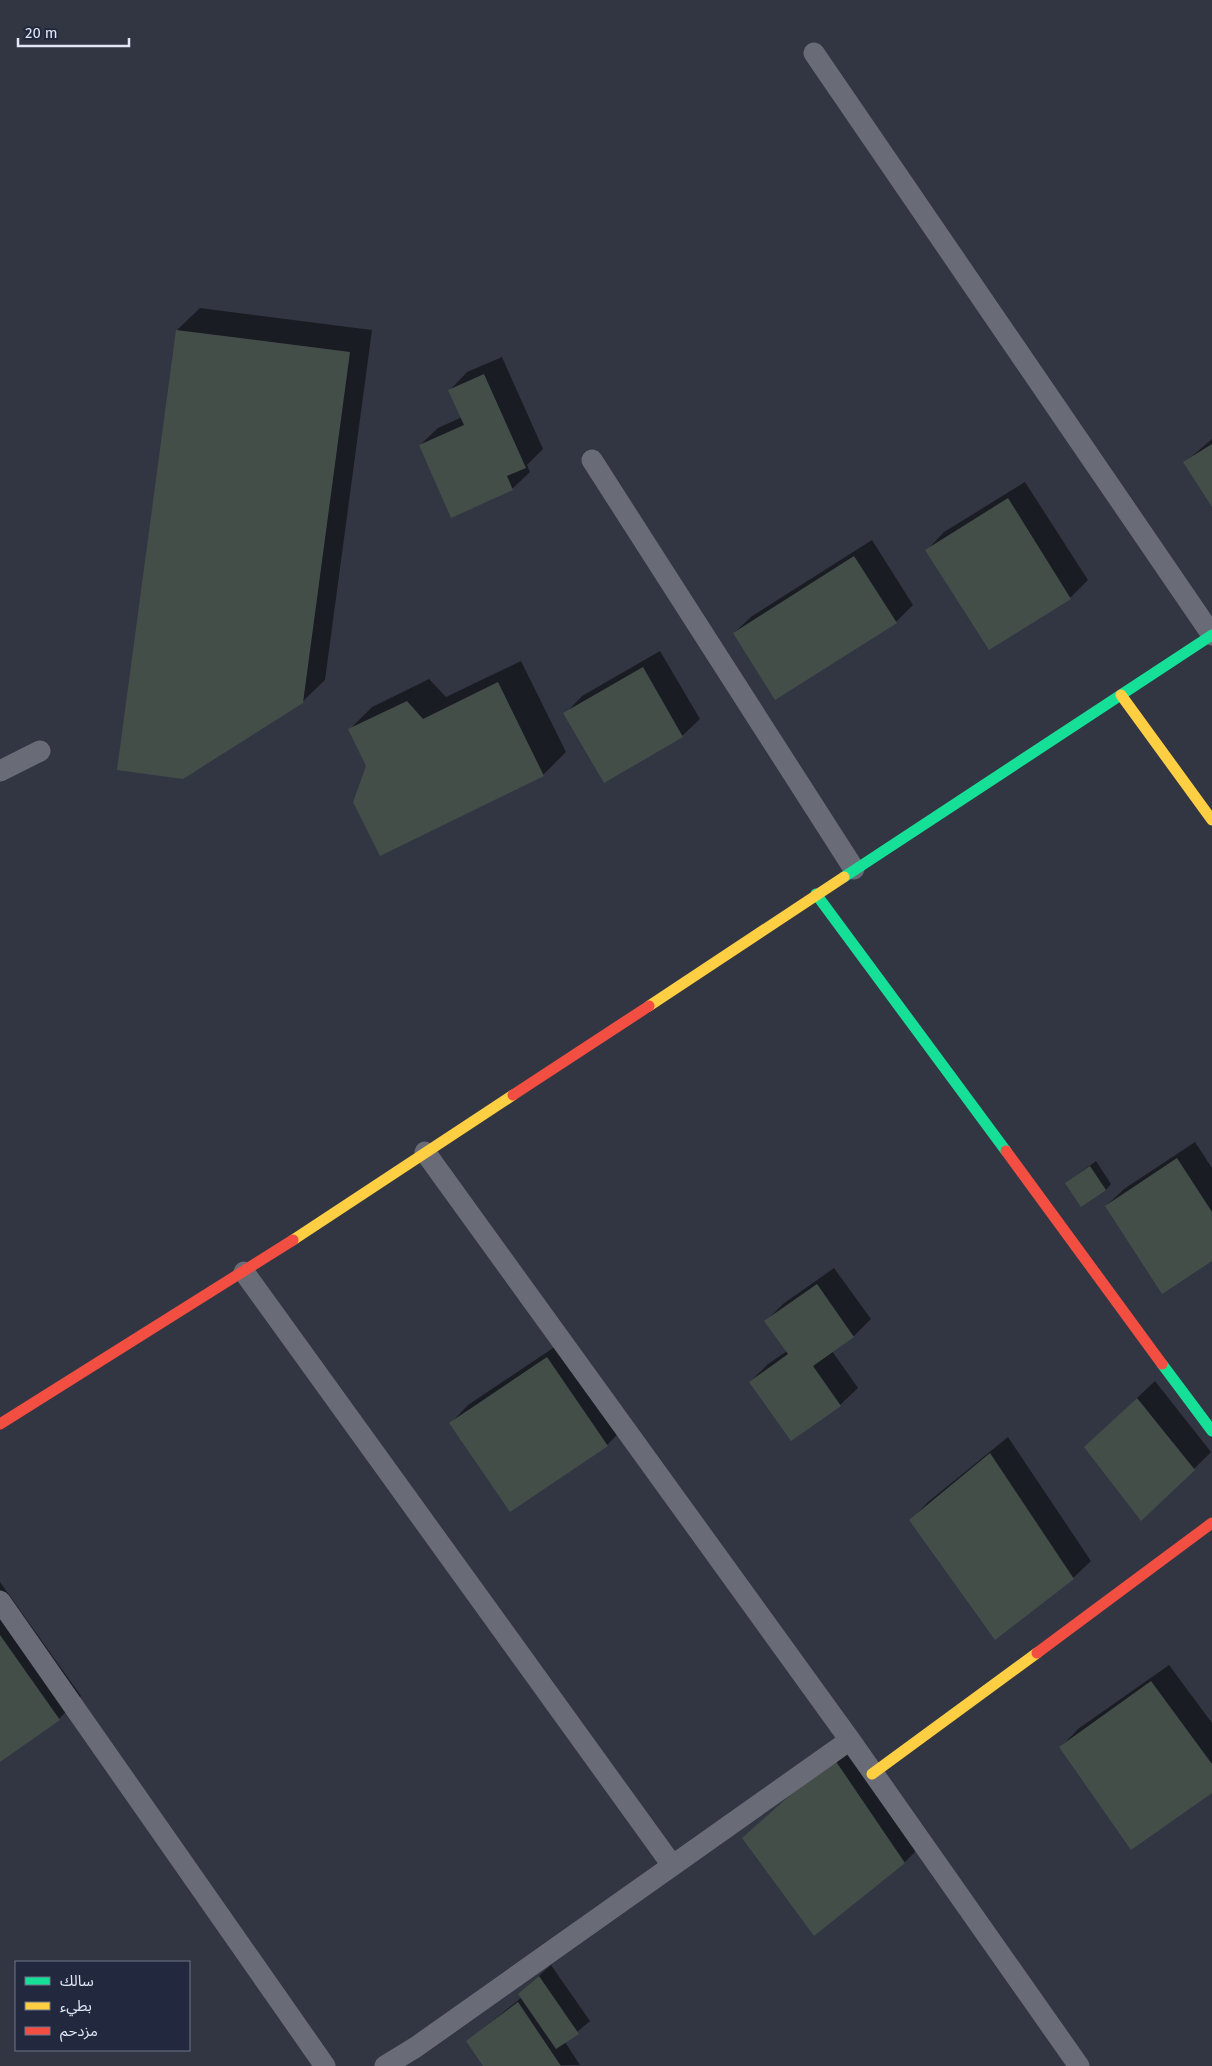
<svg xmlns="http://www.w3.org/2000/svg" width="1212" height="2066" font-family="'Fira Sans','Noto Sans Arabic',sans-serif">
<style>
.shadow{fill:#0007}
.building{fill:#444e49}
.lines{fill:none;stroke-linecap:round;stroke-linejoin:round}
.lane{stroke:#696c76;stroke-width:21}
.fast{stroke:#16e098;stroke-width:11}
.slow{stroke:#ffcf43;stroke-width:11}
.jam{stroke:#f24e42;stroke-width:11}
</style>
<rect width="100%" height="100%" fill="#323642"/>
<path class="shadow" d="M 200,308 L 372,330 L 325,680 L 302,702 L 177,330 Z
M 502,357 L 543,449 L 527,465 L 530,472 L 512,489 L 420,445 L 438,428 L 462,417 L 450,390 L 467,372 Z
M 1212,439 L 1212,505 L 1185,462 Z
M 1025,482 L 1088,580 L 1070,598 L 989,648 L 927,550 L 944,532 Z
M 872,540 L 913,605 L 896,622 L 734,633 L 752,616 Z
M 660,651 L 700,719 L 682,736 L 565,714 L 582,696 Z
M 521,661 L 566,752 L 543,775 L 368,766 L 350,729 L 372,707 L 429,679 L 446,697 Z
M 1195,1142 L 1212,1168 L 1212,1259 L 1106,1206 L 1124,1189 Z
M 1096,1161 L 1111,1184 L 1106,1190 L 1066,1183 Z
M 834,1268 L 871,1319 L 854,1336 L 832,1351 L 858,1388 L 840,1405 L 750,1382 L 768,1364 L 787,1351 L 766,1321 L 783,1304 Z
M 565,1340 L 624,1428 L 607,1445 L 451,1423 L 468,1405 Z
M 1155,1381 L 1211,1452 L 1194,1469 L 1103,1430 Z
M 1008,1437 L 1091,1561 L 1073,1578 L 995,1638 L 911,1520 L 928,1502 Z
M 0,1582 L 81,1696 L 59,1719 L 0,1760 Z
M 1169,1665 L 1212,1723 L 1212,1792 L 1061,1747 L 1078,1729 Z
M 851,1741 L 922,1845 L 905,1862 L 814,1935 L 744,1838 Z
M 551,1965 L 590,2021 L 565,2042 L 580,2065 L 485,2066 L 468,2041 L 522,1997 L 532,1982 Z"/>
<path class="building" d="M 176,330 L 350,352 L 303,703 L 183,779 L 117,770 Z
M 484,374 L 526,468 L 507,476 L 513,490 L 451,518 L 419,445 L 464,425 L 448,390 Z
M 1212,444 L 1212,507 L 1183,462 Z
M 1008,498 L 1071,599 L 989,650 L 925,550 Z
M 854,556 L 897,623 L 775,700 L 733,633 Z
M 643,667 L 683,737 L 604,783 L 563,713 Z
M 498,682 L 544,776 L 380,856 L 353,802 L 366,766 L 348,729 L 407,701 L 423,719 Z
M 1177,1158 L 1212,1212 L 1212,1261 L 1162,1294 L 1105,1206 Z
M 1090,1166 L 1106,1190 L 1081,1207 L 1065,1183 Z
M 817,1284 L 854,1337 L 813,1366 L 841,1406 L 791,1441 L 749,1382 L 788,1354 L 764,1321 Z
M 547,1357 L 608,1446 L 510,1512 L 449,1423 Z
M 1137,1398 L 1195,1470 L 1141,1521 L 1084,1447 Z
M 990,1453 L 1074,1579 L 995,1640 L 909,1520 Z
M 0,1635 L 60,1720 L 0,1762 Z
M 1151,1681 L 1212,1764 L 1212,1793 L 1131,1850 L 1059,1747 Z
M 833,1757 L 905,1863 L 814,1936 L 742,1838 Z
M 539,1976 L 579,2034 L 556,2049 L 518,1994 Z
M 518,2002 L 561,2066 L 483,2066 L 466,2041 Z"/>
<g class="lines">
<path class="lane" d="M 814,53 L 1212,635
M 592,460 L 854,869
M 0,771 L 40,751
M 425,1152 L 850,1740 L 1079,2066
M 244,1272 L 672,1865
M 0,1601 L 325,2066
M 385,2066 L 416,2047 L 850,1740"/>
<path class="fast" d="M 844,877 L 1212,635
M 816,894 L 1006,1151
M 1162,1364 L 1212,1431"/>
<path class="slow" d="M 1121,695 L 1212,820
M 649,1006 L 844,877
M 293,1240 L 513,1095
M 872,1774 L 1037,1653"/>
<path class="jam" d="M 513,1095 L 649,1006
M 1006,1151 L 1162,1364
M 0,1424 L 293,1240
M 1037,1653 L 1212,1523"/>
</g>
<rect x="15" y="1961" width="175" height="90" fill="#22293f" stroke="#6e7588"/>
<rect x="25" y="1977" width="25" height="8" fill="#16e098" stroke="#6e7588"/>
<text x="60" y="1986" font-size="15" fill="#e1e7f5">سالك</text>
<rect x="25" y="2002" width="25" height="8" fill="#ffcf43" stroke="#6e7588"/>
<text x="60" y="2011" font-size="15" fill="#e1e7f5">بطيء</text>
<rect x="25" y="2027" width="25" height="8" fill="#f24e42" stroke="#6e7588"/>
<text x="60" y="2036" font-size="15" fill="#e1e7f5">مزدحم</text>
<path d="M18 38v8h111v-8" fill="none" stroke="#e1e7f5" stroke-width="2.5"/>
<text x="25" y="38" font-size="15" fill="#e1e7f5" stroke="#22293f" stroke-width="4" paint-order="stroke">20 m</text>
</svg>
